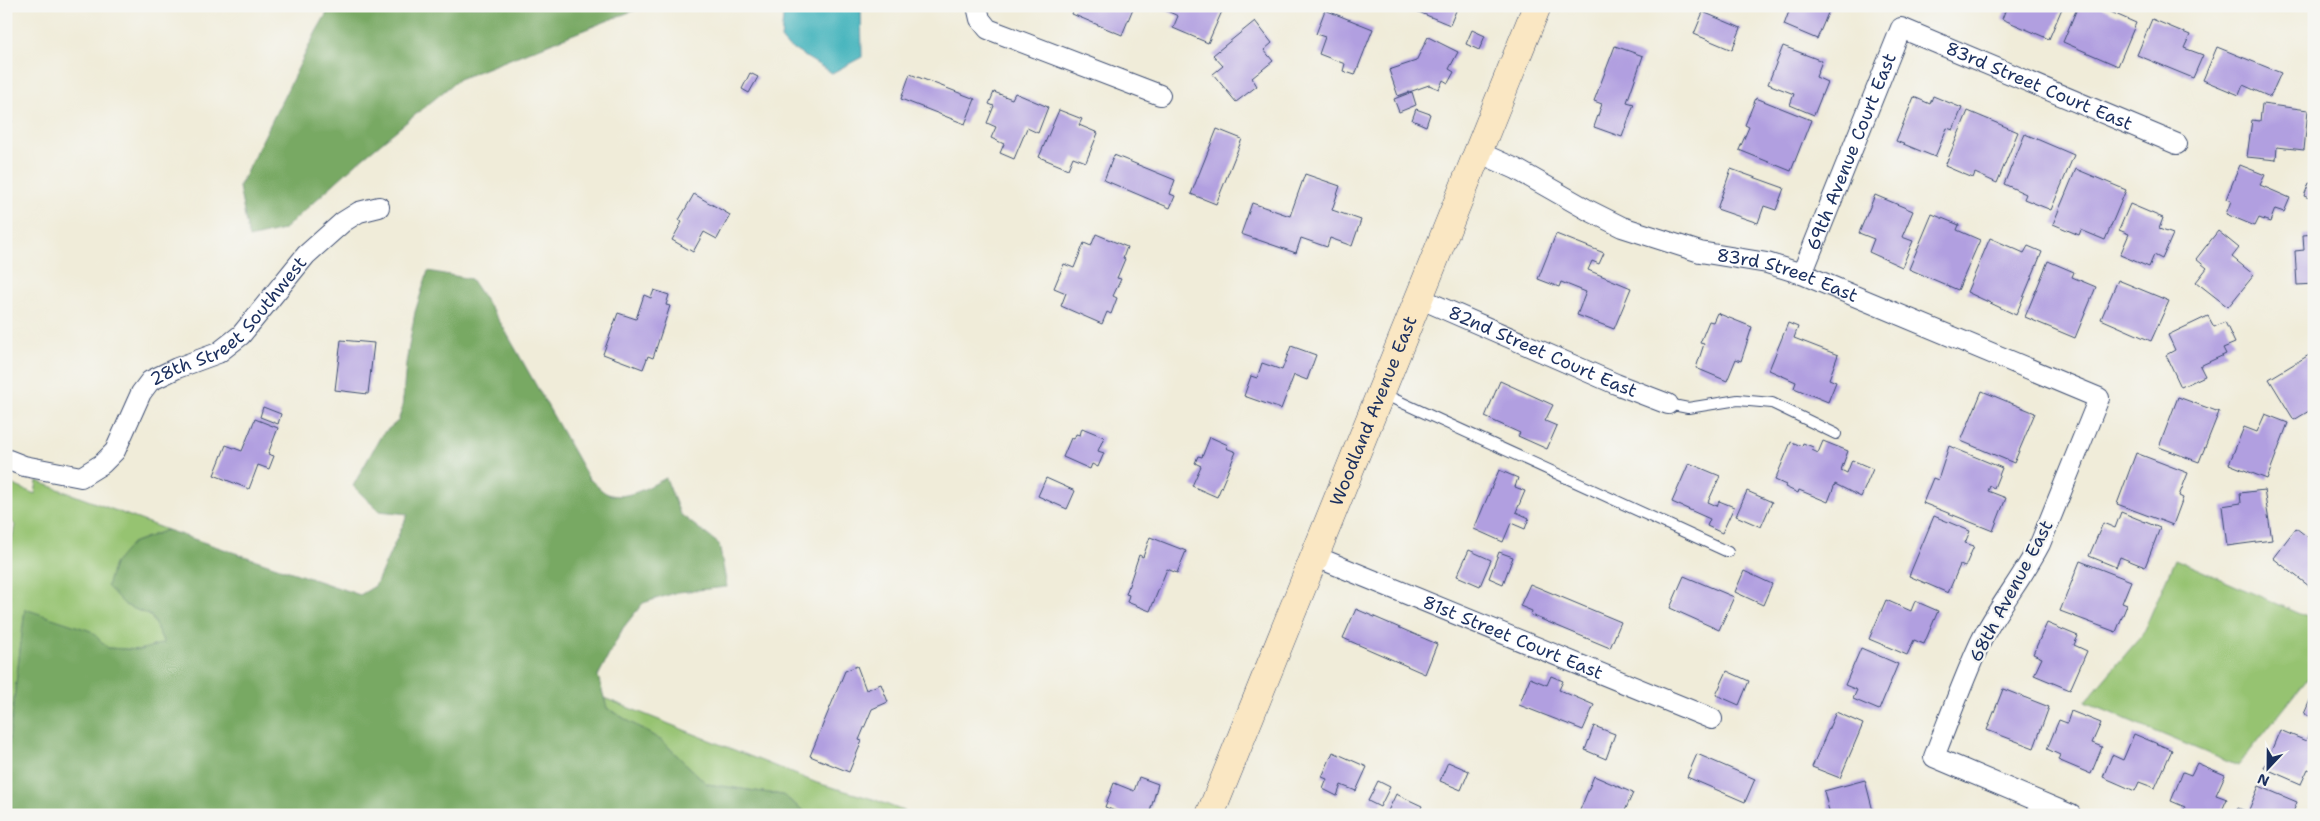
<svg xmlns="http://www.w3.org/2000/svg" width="2320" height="821" font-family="'Shantell Sans',sans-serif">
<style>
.green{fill:#96c371;stroke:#587968}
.forest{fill:#78a963;stroke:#4a6c60}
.water{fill:#43b3bc;stroke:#2f718d}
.building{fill:#b19fe0}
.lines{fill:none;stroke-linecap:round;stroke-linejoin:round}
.lane-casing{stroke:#3b4b70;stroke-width:12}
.street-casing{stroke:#3b4b70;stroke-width:22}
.secondary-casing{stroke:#3b4b70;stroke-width:29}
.lane{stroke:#fff;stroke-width:10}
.street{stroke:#fff;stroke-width:20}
.secondary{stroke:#fae7c3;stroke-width:28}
.labels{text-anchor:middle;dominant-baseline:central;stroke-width:4.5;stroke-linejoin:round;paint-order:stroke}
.street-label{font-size:18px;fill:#1b2f5e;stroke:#f6f6f2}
</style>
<rect width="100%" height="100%" fill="#f6f6f2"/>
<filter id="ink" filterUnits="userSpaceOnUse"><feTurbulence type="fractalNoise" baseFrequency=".02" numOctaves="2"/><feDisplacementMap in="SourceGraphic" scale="10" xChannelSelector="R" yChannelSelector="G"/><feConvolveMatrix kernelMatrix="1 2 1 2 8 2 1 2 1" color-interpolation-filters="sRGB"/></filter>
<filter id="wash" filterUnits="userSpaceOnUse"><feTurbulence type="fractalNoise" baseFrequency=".0096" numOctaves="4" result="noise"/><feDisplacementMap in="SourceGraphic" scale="20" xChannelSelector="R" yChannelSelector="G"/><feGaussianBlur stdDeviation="1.12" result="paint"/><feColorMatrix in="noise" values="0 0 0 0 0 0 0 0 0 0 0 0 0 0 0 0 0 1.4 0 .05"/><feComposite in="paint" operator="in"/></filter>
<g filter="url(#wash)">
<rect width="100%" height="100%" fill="#f0ecd9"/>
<path class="green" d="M 37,481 L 167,530 L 132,543 L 125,605 L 151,616 L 164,643 L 140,650 L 108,648 L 91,631 L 25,610 L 6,765 L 6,565 L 15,525 L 6,516 L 6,482 L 35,494 Z
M 2175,559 L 2314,620 L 2314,671 L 2238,766 L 2085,702 L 2142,635 Z
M 604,698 L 817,783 L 873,799 L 913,815 L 809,815 L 783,795 L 707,784 L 662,741 L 607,708 Z"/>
<path class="forest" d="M 331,6 L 645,6 L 459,79 L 359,161 L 283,230 L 249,238 L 239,187 L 316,32 Z
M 428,271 L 471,279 L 502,325 L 589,479 C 595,483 602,492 608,494 C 626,501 650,486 666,478 L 680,514 L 719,544 L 727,587 L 678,592 L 643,603 L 623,628 L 598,676 L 607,708 L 662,741 L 707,784 L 783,795 L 809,815 L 6,815 L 6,765 L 25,609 L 91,631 L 108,648 L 140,650 L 164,643 L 151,616 L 125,605 L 107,586 L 114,564 L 132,543 L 167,530 L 360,595 L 375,586 L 408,514 L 379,511 L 353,486 L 382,434 L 398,421 L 402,409 L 406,363 L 415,312 Z"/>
<path class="water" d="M 784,6 L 861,6 L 862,57 L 832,73 L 786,45 L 781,39 Z"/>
<g id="blocks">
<path class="building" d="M 1075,6 L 1134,6 L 1122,35 L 1072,14 Z
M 1156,6 L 1218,6 L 1223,9 L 1208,43 L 1173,28 L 1178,16 Z
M 1416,6 L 1458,6 L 1450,25 L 1414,10 Z
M 1791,6 L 1831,6 L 1817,39 L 1784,25 Z
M 2007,6 L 2063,6 L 2049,39 L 2002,19 Z
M 2078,6 L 2097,6 L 2136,23 L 2118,66 L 2063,42 Z
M 1325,10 L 1373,29 L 1355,75 L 1343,71 L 1345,64 L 1319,54 L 1325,37 L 1316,34 Z
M 1703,12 L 1741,28 L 1732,50 L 1694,34 Z
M 2152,19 L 2190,35 L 2184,48 L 2203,55 L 2193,78 L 2137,55 Z
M 1255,21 L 1272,43 L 1264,50 L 1273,61 L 1252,78 L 1257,86 L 1236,102 L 1213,74 L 1223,66 L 1213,55 Z
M 1472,30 L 1485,36 L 1479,50 L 1466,44 Z
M 1428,37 L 1458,52 L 1449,69 L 1454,72 L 1448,83 L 1443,80 L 1439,89 L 1429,85 L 1398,96 L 1389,70 L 1416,61 Z
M 1615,46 L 1643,56 L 1627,102 L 1634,104 L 1622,137 L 1594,127 L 1602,104 L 1594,101 Z
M 1783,46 L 1822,61 L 1816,77 L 1827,82 L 1814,115 L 1790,105 L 1794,94 L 1768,84 Z
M 2217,47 L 2281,73 L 2270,97 L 2243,85 L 2239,95 L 2203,80 Z
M 750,73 L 758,77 L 749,93 L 742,89 Z
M 910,74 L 975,99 L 965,124 L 901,99 Z
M 994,92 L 1012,99 L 1015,93 L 1048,107 L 1038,133 L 1027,128 L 1014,159 L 1000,153 L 1004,144 L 991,138 L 996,127 L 987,123 L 994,106 L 989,104 Z
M 1412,92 L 1416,105 L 1399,112 L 1394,99 Z
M 1933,96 L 1962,108 L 1953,130 L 1947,128 L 1935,157 L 1896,141 L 1914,97 L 1930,104 Z
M 1756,98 L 1811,120 L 1791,171 L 1739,150 L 1749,127 L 1745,125 Z
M 2262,104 L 2308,110 L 2304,150 L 2277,147 L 2276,160 L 2247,157 L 2252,120 L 2260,121 Z
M 1416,109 L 1430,114 L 1426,126 L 1412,120 Z
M 1059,110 L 1082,119 L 1079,125 L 1098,133 L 1086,162 L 1073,157 L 1068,169 L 1039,157 Z
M 1968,111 L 2018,132 L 1997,183 L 1975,173 L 1973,178 L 1945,166 Z
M 6,119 L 12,121 L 6,135 Z
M 1217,129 L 1242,139 L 1216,204 L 1191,194 Z
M 2025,134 L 2074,155 L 2051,210 L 2024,199 L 2026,194 L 2004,184 Z
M 1114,155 L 1175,180 L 1170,194 L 1175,196 L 1170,208 L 1104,180 Z
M 2240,165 L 2265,175 L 2260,185 L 2290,198 L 2284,212 L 2275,209 L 2270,222 L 2259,218 L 2255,226 L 2226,214 L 2231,201 L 2226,199 Z
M 1731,169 L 1784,188 L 1776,210 L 1764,206 L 1758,223 L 1717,209 Z
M 2076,169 L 2126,190 L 2105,240 L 2081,230 L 2079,235 L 2053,224 Z
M 1305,174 L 1340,186 L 1332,210 L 1361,220 L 1352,246 L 1330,238 L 1327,247 L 1301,238 L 1296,253 L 1241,234 L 1252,203 L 1290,216 Z
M 2309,183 L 2314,184 L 2314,200 L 2304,196 Z
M 694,194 L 730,215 L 717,239 L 704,232 L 693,252 L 672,240 L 682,222 L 679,220 Z
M 1875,195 L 1913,211 L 1902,237 L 1913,241 L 1902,267 L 1869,252 L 1874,239 L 1859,233 Z
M 2130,204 L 2163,218 L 2159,229 L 2173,234 L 2162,259 L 2154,255 L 2149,267 L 2120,255 L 2129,234 L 2119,230 Z
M 1932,214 L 1959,225 L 1957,230 L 1980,240 L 1958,290 L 1909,269 Z
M 2218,231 L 2239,248 L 2232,257 L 2254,275 L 2228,307 L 2196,282 L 2207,268 L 2196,259 Z
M 1096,234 L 1127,247 L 1123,258 L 1125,259 L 1117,278 L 1121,279 L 1113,296 L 1117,298 L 1111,314 L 1107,312 L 1102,324 L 1061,306 L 1066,293 L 1054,288 L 1064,264 L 1074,268 L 1084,243 L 1091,246 Z
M 1556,234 L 1604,253 L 1599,264 L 1592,261 L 1588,270 L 1631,288 L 1614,329 L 1577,315 L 1586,292 L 1561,282 L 1559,287 L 1538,279 Z
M 2314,234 L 2314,284 L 2297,285 L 2295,251 L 2304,250 L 2303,235 Z
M 1990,238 L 2024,253 L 2028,246 L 2042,252 L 2016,315 L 1967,292 Z
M 2048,261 L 2074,272 L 2072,277 L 2096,287 L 2075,338 L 2025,317 Z
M 2118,280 L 2169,301 L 2151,341 L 2101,319 Z
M 654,290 L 669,295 L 666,305 L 670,306 L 653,358 L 648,356 L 643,369 L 603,354 L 618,313 L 636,319 L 644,295 L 651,298 Z
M 1717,313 L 1752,327 L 1741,361 L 1736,359 L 1727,381 L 1696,368 L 1704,344 L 1700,343 L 1709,321 L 1713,322 Z
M 2208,316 L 2214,327 L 2225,322 L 2235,343 L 2223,348 L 2226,354 L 2200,366 L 2205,376 L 2181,387 L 2166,355 L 2175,350 L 2168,335 Z
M 1788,323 L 1798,327 L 1794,338 L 1838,355 L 1829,379 L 1836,382 L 1828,402 L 1794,388 L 1796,382 L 1769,370 Z
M 341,340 L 374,343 L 368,394 L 335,390 Z
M 1291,346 L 1316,355 L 1307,380 L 1294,375 L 1281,409 L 1244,396 L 1251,376 L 1257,378 L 1262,363 L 1282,370 Z
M 2309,355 L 2314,363 L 2314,408 L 2294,420 L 2269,379 Z
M 1500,381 L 1553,405 L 1545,421 L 1557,426 L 1547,449 L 1518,436 L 1520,433 L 1485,417 Z
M 1982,391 L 2035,413 L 2014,463 L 1961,441 Z
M 2178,397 L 2219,412 L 2199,462 L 2159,447 Z
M 263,407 L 281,414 L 278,424 L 260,417 Z
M 2265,414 L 2288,423 L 2267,479 L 2229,464 L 2244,427 L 2257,432 Z
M 255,419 L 278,428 L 268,454 L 274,456 L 269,469 L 258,465 L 249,489 L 214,475 L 226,445 L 242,451 Z
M 1082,428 L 1104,437 L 1098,451 L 1104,453 L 1098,467 L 1092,464 L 1090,469 L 1063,457 L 1071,438 L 1074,439 L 1076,434 L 1080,435 Z
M 1210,437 L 1228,445 L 1226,448 L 1236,452 L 1217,497 L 1192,486 L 1201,466 L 1195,463 L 1198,456 L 1202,457 Z
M 1823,441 L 1848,451 L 1841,470 L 1847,473 L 1852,460 L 1873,469 L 1861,497 L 1835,484 L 1828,502 L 1799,490 L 1798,493 L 1785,487 L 1786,485 L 1775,480 L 1791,442 L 1802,446 L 1803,443 L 1813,447 L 1812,450 L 1818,453 Z
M 1949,446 L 2002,468 L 1994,488 L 1990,486 L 1988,491 L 2006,498 L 1993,531 L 1923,503 L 1933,478 L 1938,480 Z
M 2136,453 L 2188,473 L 2179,496 L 2183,498 L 2173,525 L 2117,504 Z
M 1689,463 L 1720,476 L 1708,502 L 1717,506 L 1719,501 L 1734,507 L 1722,533 L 1707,526 L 1710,519 L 1672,502 Z
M 1499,470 L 1518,478 L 1515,487 L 1525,491 L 1516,512 L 1529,518 L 1525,529 L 1511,523 L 1503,542 L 1474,529 Z
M 1046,478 L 1075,491 L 1067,509 L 1038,496 Z
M 2264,490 L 2272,540 L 2227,546 L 2222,506 L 2241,503 L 2240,493 Z
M 1747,491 L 1772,502 L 1761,527 L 1736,516 Z
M 2121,512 L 2160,528 L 2145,567 L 2120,557 L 2116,567 L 2089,556 L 2103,523 L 2115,528 Z
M 1934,516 L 1970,531 L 1965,543 L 1974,546 L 1965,567 L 1960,565 L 1948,593 L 1909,576 Z
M 2296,528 L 2314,542 L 2314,590 L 2273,558 Z
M 1150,537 L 1186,551 L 1177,573 L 1167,569 L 1150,611 L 1127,602 L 1129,595 L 1126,594 L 1139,555 L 1143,557 Z
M 1469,550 L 1491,560 L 1480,586 L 1457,576 Z
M 1499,552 L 1513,557 L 1503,584 L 1489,578 Z
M 2080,561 L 2131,581 L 2122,603 L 2127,605 L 2116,632 L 2060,611 Z
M 1744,571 L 1772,584 L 1763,605 L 1735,592 Z
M 1684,576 L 1734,597 L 1719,630 L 1670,608 Z
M 1530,584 L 1621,622 L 1610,648 L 1531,615 L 1532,611 L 1520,606 Z
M 1886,600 L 1911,611 L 1915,601 L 1938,611 L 1924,644 L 1914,640 L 1907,655 L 1869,639 Z
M 1356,609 L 1437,644 L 1425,674 L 1343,638 Z
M 2047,623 L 2078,636 L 2074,645 L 2087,651 L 2070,690 L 2034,675 L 2042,658 L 2033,654 Z
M 1861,648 L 1898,664 L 1879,710 L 1853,699 L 1857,690 L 1845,685 Z
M 857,666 L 866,690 L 881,684 L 888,702 L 872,709 L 859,740 L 862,741 L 849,772 L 810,756 L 845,671 Z
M 1727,671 L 1749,681 L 1739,705 L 1716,695 Z
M 1551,676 L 1563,681 L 1559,690 L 1594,705 L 1583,730 L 1519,705 L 1530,678 L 1547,685 Z
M 2003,689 L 2049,707 L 2034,748 L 1987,730 Z
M 2314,691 L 2314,718 L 2304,714 Z
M 2071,711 L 2101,723 L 2092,743 L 2102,747 L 2091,774 L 2058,760 L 2060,755 L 2047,749 L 2059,720 L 2067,723 Z
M 1836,712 L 1863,724 L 1840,778 L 1812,767 Z
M 1594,726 L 1615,734 L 1606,759 L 1585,750 Z
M 2280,730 L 2306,741 L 2310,730 L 2314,732 L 2314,771 L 2308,769 L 2301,784 L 2264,768 Z
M 2134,734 L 2172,750 L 2155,788 L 2139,782 L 2135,791 L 2103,777 L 2112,755 L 2123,760 Z
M 1333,752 L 1367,767 L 1356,791 L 1341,785 L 1337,796 L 1323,789 L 1327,779 L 1322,777 Z
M 1697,754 L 1755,779 L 1745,802 L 1687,777 Z
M 1448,762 L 1469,771 L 1461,790 L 1440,781 Z
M 2197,763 L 2225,775 L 2216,795 L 2227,799 L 2220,815 L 2189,815 L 2183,812 L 2185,807 L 2171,801 L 2183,772 L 2191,775 Z
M 1594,776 L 1633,793 L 1623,815 L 1578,815 Z
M 1139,777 L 1158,784 L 1149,815 L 1125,815 L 1105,807 L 1114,783 L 1134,791 Z
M 1865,780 L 1874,815 L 1830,815 L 1824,791 Z
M 1378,781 L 1390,787 L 1380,807 L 1368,801 Z
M 2259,786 L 2297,802 L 2292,815 L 2234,815 L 2238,808 L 2248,812 Z
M 1396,794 L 1422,806 L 1418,815 L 1387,813 Z"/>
</g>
</g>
<g filter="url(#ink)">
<use href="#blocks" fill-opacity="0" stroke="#3b4b70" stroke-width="1"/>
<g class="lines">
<defs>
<path id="lane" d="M 1381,393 L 1728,552
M 1668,404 L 1688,408 L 1738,400 L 1772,403 L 1836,434"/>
<g id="street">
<path d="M 977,6 L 980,19 L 988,29 L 1160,95"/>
<path id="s1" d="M 1478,152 L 1516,169 L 1588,210 L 1622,227 L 1700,252 L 1767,263 L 1802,274 L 2099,398 L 2040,544 C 2022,579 1997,608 1980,643 C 1963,680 1949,719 1934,757 L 2071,815"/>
<path id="s2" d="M 1802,274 L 1901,28 L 2177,144"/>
<path id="s3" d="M 1419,298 L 1616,384 L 1668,404"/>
<path id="s4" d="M 6,459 L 24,466 L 81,477 L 102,464 L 115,451 L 141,393 L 150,381 L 177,368 L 218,353 L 241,335 L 306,255 L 343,222 L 359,212 L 379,207"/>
<path id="s5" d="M 1314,556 L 1712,719"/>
</g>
<g id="secondary">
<path id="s6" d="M 1210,815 L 1537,6"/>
</g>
</defs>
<use href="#lane" class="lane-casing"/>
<use href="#street" class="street-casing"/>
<use href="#secondary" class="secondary-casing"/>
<use href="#lane" class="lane"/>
<use href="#street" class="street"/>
<use href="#secondary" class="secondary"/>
</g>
</g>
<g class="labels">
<g class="street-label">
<text stroke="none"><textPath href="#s2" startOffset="415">83rd Street Court East</textPath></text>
<text stroke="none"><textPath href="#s2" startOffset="132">69th Avenue Court East</textPath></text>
<text stroke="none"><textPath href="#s1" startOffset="335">83rd Street East</textPath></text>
<text stroke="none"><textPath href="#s4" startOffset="300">28th Street Southwest</textPath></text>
<text stroke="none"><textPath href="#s3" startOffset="135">82nd Street Court East</textPath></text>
<text stroke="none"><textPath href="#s6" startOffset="436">Woodland Avenue East</textPath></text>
<text transform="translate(2011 591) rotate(-62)">68th Avenue East</text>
<text stroke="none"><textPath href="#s5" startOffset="215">81st Street Court East</textPath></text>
</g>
</g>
<rect width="2320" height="821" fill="none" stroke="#f6f6f2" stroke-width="25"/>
<g transform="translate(2268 768) rotate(202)" stroke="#f6f6f2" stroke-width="4" paint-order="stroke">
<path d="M0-4L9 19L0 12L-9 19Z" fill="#1b2f5e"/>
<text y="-8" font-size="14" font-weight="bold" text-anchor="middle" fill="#1b2f5e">N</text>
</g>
</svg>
